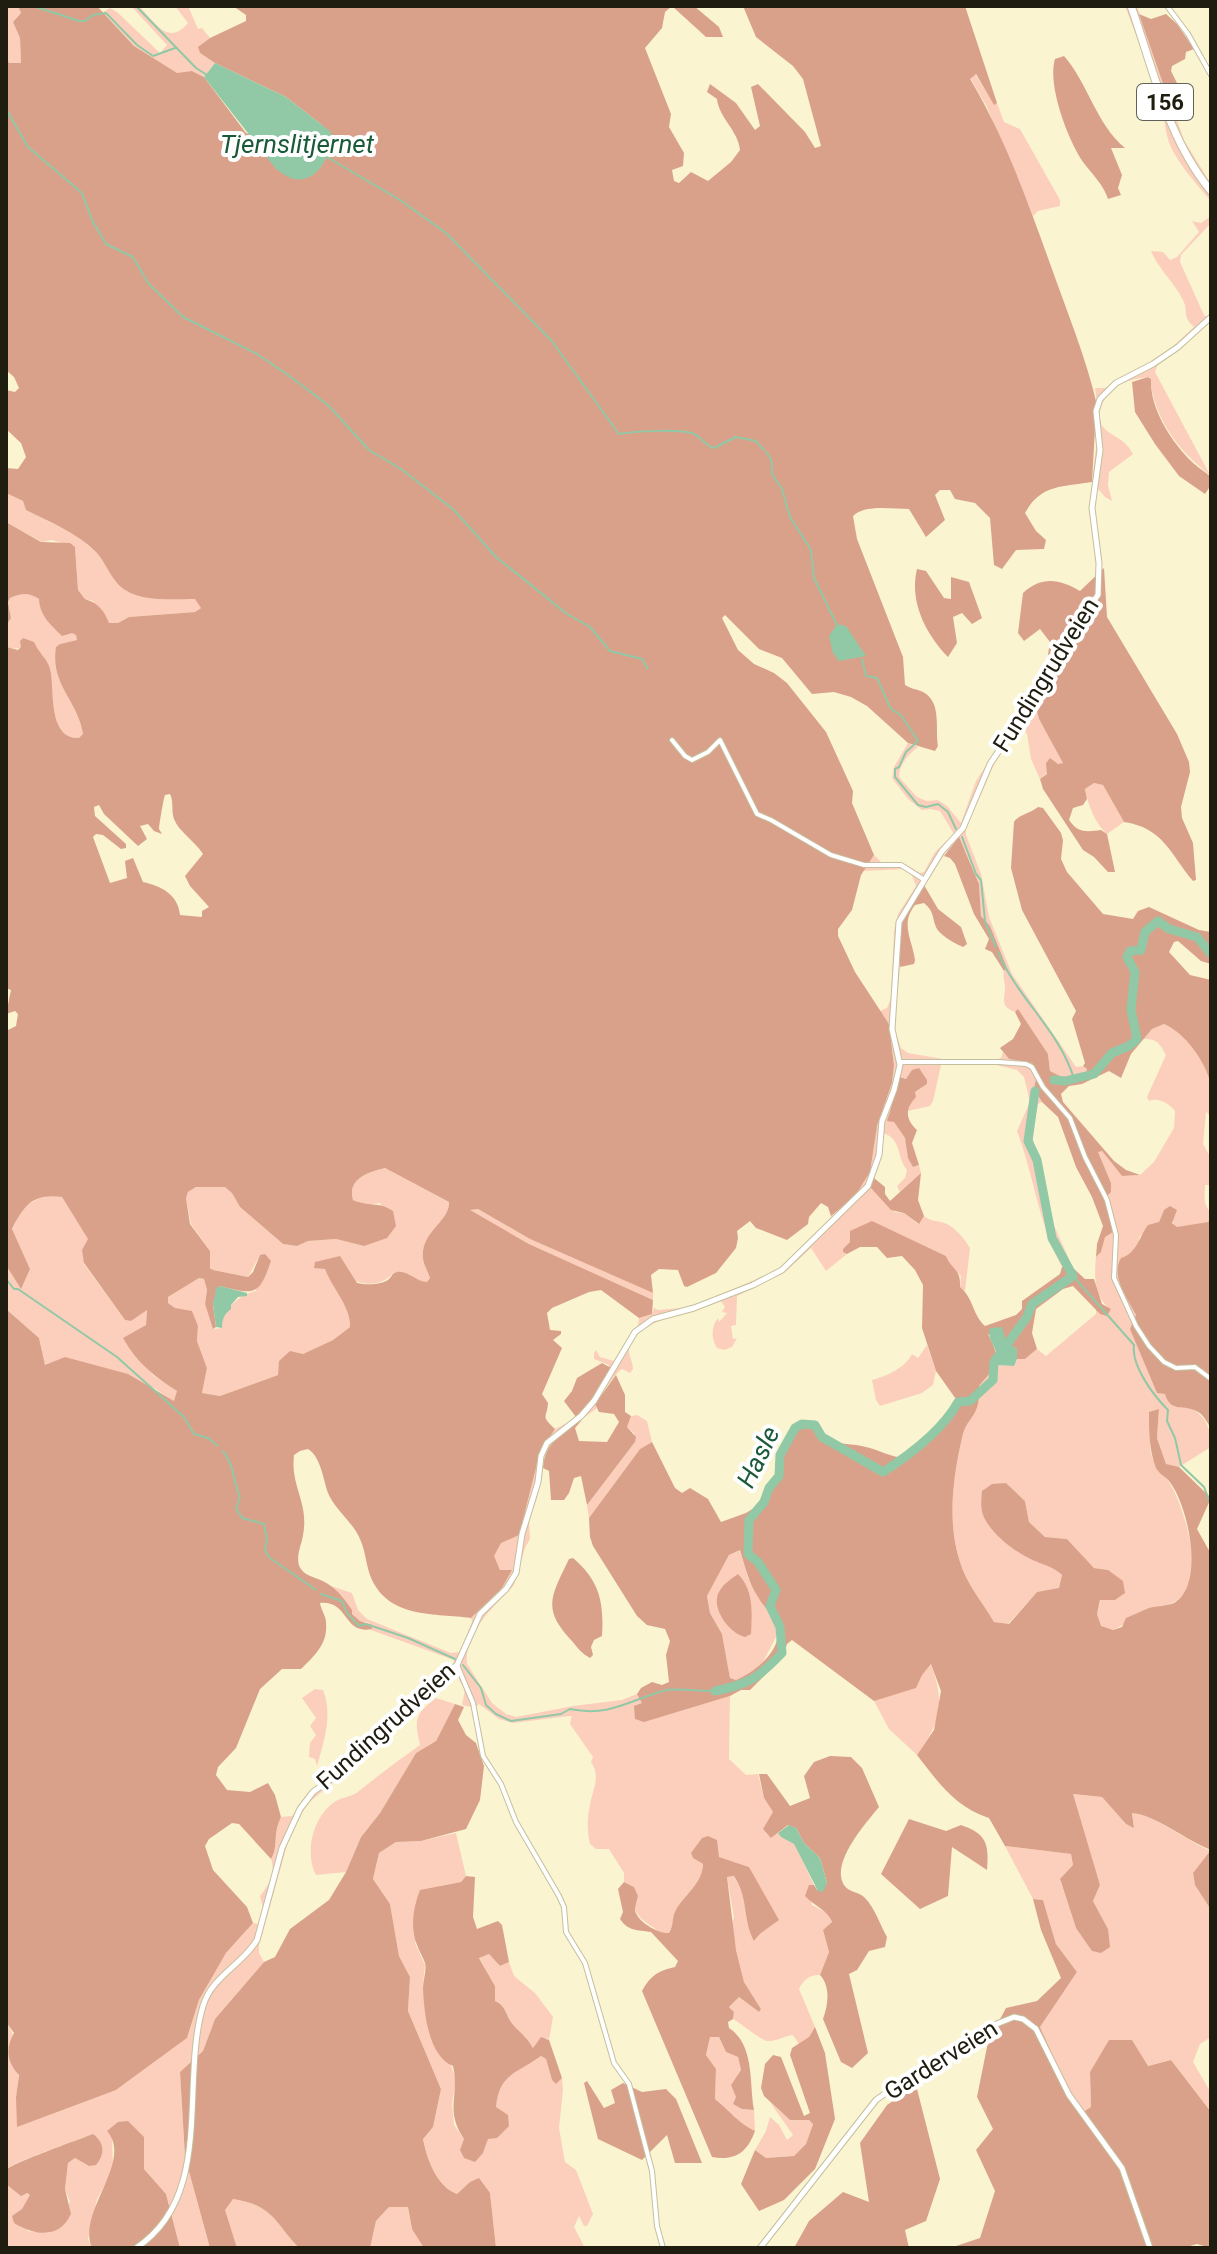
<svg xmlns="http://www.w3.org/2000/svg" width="1217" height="2254" font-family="Roboto,sans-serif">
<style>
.green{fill:#fccfbd}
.forest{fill:#daa18a;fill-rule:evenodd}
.water{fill:#91c8a6}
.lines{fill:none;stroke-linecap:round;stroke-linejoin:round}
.stream{stroke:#91c8a6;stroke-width:2}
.river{stroke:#91c8a6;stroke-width:9}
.minor-casing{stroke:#c4bf9d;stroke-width:6}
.tertiary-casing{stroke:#c4bf9d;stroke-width:7}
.primary-casing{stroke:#c4bf9d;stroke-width:9}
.minor{stroke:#fff;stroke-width:4}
.tertiary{stroke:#fff;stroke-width:5}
.primary{stroke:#fff;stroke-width:7}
.labels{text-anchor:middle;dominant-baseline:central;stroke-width:8;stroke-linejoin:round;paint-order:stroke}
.shield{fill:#fff;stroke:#626158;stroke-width:2}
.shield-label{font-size:22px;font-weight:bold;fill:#1f1d10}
.street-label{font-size:24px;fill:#1f1d10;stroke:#fff}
.water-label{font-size:26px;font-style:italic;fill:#1b5a39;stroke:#fff}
</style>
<rect width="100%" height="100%" fill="#faf4d1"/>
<path class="green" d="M 6,6 L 18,6 L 21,13 L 13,22 L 20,38 L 21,63 L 9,63 L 6,57 Z
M 131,6 L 139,6 C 155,22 168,47 188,23 L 175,6 L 188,6 L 198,29 L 202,28 L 210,38 L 199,47 L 200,53 L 215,63 L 204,77 L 192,71 L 177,74 L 134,46 L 103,12 L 110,8 L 117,12 L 160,53 L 167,45 Z
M 1125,6 L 1137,6 L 1184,140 L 1211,184 L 1211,201 C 1198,186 1170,155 1167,135 C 1164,123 1164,106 1153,103 L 1154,83 Z
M 975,74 L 994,104 L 997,103 L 1004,122 L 1020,129 L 1060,200 L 1060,206 L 1038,211 L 1033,216 L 987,107 L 970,78 Z
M 1211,216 L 1211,223 L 1181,255 L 1180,262 L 1204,315 L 1207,317 L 1211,314 L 1211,322 L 1157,366 L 1155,372 L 1210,475 C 1177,449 1154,419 1150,377 C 1126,379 1103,387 1099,417 L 1095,388 L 1105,388 L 1166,353 L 1194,327 C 1181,315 1189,312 1183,300 C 1174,282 1159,270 1151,251 L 1163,252 L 1170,260 L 1177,257 L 1199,232 L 1192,221 L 1201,223 Z
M 1101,424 C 1110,438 1123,435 1133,454 L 1109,472 L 1108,485 L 1112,501 L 1105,497 L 1092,482 L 1097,439 L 1095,429 Z
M 6,493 L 23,501 L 27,510 L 77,536 L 98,554 L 116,581 L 149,598 L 195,599 L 201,603 L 201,608 L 195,612 L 129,617 L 118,623 L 108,623 L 93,601 L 85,599 L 78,590 L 75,547 L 52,540 L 42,542 L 6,522 Z
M 22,593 C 45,594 58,623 76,635 L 77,640 L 60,644 C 46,681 78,700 83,734 L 80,738 C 38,740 64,663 36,650 C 26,645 17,651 6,647 L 6,626 L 11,618 L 8,601 L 10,598 Z
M 1035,704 L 1039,719 L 1064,763 L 1059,764 L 1040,779 L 1031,759 L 1027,734 L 1020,725 Z
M 1009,723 L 1018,727 L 995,762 L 966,828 L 966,835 L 981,874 L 989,917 L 1012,974 L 1076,1067 L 1083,1066 L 1087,1069 L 1086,1073 L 1063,1078 L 1050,1071 L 1048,1054 L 1018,1010 L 1015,1012 C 998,1006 1006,997 1005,985 C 1004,980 1003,976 1004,971 L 1007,968 L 990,926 L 981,916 L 979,884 L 965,850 L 946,852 L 905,915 L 899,948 L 900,967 L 894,1028 L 901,1048 L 908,1053 L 943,1059 L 992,1061 L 1001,1058 L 1003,1052 L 1009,1059 L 1032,1062 L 1037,1073 L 1034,1089 L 1042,1102 L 1038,1104 L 1032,1135 L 1052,1221 L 1073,1268 L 1062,1267 C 1039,1225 1034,1176 1017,1131 L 1030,1102 L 1024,1077 L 1017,1070 L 996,1065 L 941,1065 L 933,1101 L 930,1106 L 908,1111 L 915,1092 L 927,1084 L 900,1077 L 888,1113 L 905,1138 L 913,1167 L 919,1165 L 921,1173 L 900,1192 L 897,1186 L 905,1178 L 907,1170 C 896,1156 902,1139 883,1133 L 878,1165 L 870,1187 L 895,1212 L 904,1213 L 918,1224 L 924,1216 C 932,1222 935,1220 944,1223 C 953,1225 966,1240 970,1248 L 965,1291 L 960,1288 L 961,1276 L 949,1264 L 946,1256 L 872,1222 L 843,1252 L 847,1254 L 826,1271 L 811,1248 L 784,1273 L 737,1296 L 736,1325 L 731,1326 L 733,1339 L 737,1338 L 732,1347 L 724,1350 L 717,1348 C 711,1338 711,1327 718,1318 L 719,1322 L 727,1313 L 722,1312 L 725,1307 L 721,1301 C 698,1310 631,1320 629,1351 C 629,1356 633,1363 633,1369 L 630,1373 L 622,1369 L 619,1371 L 596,1400 L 596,1409 L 565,1431 L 544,1456 L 537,1498 L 529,1520 L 530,1539 L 525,1548 L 514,1585 C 494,1607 464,1632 467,1664 L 492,1703 L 506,1714 L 516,1717 L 573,1706 L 622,1700 L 637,1694 L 643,1703 L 665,1715 L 730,1696 L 729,1759 L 746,1775 L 758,1774 L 764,1798 L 773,1812 L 771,1838 L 778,1833 L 781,1837 L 794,1843 L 814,1885 L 809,1885 L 812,1905 L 829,1914 L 832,1923 L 823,1930 L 829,1952 L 820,1975 C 810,1974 803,1980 799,1989 L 815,2027 L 809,2037 L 799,2044 L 793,2035 C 785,2036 774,2042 767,2041 C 761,2040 740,2023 733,2019 L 734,2012 L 729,2007 L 739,1997 L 759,2012 L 761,2009 L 744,1982 L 736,1950 L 731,1925 L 734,1918 L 727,1877 L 734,1876 C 750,1901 741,1918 755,1941 L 761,1933 L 749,1867 L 718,1857 L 693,1858 L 703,1864 C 702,1886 682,1895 674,1914 C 672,1922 673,1926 669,1933 C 660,1934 659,1931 651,1926 C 632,1913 635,1910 634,1887 L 624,1882 L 624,1873 L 609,1849 L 596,1849 L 590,1844 C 587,1832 587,1817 590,1805 C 593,1788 601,1777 591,1762 L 593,1757 L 570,1724 L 572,1715 L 585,1714 L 513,1723 L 499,1719 L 479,1704 L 475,1708 L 462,1705 L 465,1689 L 459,1680 L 460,1673 L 455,1672 L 403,1715 L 358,1762 L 307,1804 L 289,1838 L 259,1945 L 259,1953 L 264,1962 L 215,2019 L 203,2051 L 180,2072 L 185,2157 L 210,2248 L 180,2248 L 166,2194 L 144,2169 L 144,2137 L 112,2136 L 113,2170 L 97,2199 L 88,2239 L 92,2248 L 6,2248 L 6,2183 L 30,2195 L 27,2231 L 49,2233 L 70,2202 L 65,2189 L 68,2163 L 75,2158 L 89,2166 L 93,2134 C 78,2140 12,2162 6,2170 L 6,2022 C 21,2043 20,2072 16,2097 L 116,2090 L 187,2038 L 199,2000 L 226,1953 L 253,1923 L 259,1924 L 263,1908 L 260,1896 C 269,1885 276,1874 271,1859 C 279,1845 272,1836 281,1817 L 292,1816 L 309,1794 L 352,1760 L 392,1714 L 432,1685 L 454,1663 L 454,1660 L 371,1630 L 369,1623 L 360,1621 L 352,1614 L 352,1610 L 331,1586 L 352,1593 L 358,1610 L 367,1619 L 451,1653 L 460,1652 L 472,1622 L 471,1618 L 502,1588 L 511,1570 L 500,1570 L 493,1556 L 535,1469 L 545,1441 L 555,1429 L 573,1420 L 582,1411 L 609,1365 L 594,1359 L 594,1353 L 596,1350 L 600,1357 L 614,1361 L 638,1325 L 639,1318 L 652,1314 L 654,1308 L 658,1310 L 692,1307 L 782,1268 L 840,1208 L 877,1126 L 892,1083 L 894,1064 L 889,1024 L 880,1011 L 887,1008 L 891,998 L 894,931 L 898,914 L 916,886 L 911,873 L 906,869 L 863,871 L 874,855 L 882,863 L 905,864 L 920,873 L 924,872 L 935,852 L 954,834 L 940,811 L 930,809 L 922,810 L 908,799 L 892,778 L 894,767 L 908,743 L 918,747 C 909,754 899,764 899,777 L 917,797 L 927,801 L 938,800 L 947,806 L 961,823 L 976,781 L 1010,728 Z
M 1094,783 L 1103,785 L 1124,822 L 1107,834 C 1095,824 1088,804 1085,789 Z
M 1164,1024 C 1183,1032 1208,1062 1211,1083 C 1212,1094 1211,1105 1211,1116 L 1206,1112 L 1203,1144 L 1211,1158 L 1211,1185 L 1205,1185 C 1205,1190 1204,1197 1205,1202 C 1207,1211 1214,1211 1208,1222 L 1177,1228 L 1164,1210 L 1159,1222 L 1140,1236 L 1137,1246 L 1127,1256 L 1119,1282 L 1136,1315 L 1165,1394 C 1192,1410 1211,1411 1211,1447 L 1179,1467 L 1166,1465 L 1157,1437 L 1159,1410 C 1156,1421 1149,1435 1150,1446 C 1152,1470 1165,1472 1173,1489 C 1186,1515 1209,1587 1172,1603 C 1165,1607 1155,1606 1148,1609 C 1134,1614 1125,1626 1110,1631 L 1100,1626 L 1097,1614 L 1108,1570 L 1094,1568 L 1067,1539 L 1045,1537 L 1029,1522 L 1025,1501 L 1006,1483 L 1036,1562 L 1050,1565 L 1062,1575 L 1059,1589 L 1037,1592 L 1008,1624 L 994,1622 C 983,1603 966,1583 960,1562 C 947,1523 953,1477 962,1438 C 967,1415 981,1419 979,1386 L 996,1365 L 1014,1366 L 1017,1359 L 1025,1359 L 1037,1349 L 1046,1356 L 1096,1314 L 1096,1309 L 1100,1314 L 1111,1310 C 1094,1297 1094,1277 1096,1257 L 1101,1252 L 1105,1236 L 1113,1232 L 1104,1198 L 1111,1183 L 1097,1151 L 1102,1151 L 1122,1176 L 1140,1175 L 1154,1162 L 1174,1128 L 1175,1111 C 1169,1103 1158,1097 1149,1101 L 1147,1097 L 1166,1055 C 1159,1043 1158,1039 1143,1039 L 1152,1029 Z
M 385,1168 L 449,1202 C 450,1223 420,1231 423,1259 C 424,1265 428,1272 430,1278 L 427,1282 L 421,1282 L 394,1272 C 375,1295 348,1279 325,1268 C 332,1288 351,1307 350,1327 L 333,1340 L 303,1354 L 278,1375 L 220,1396 L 202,1393 L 207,1368 L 197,1341 L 198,1326 L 168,1303 L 168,1297 L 199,1278 L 204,1279 L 207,1290 L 205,1304 L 214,1329 L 221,1328 C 224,1307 239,1295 256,1291 L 260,1255 L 248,1277 L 213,1270 L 210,1267 L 210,1251 L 191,1224 L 186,1198 L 188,1192 L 196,1187 L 225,1187 L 232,1192 L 240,1207 L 283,1244 L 297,1246 L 308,1241 L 336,1239 L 364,1246 L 381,1203 L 365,1205 L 353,1200 C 347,1179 368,1172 385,1168 Z
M 45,1195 L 62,1197 L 89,1239 L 84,1264 L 125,1320 L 131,1321 L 147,1309 L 146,1325 L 124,1339 L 153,1375 L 177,1391 L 175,1402 L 154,1388 L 45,1366 L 39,1338 L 6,1309 L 6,1265 L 10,1270 L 30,1269 L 12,1230 L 23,1207 Z
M 478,1209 L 530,1239 L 653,1293 L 653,1300 L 529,1244 L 468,1210 Z
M 927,1345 L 936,1371 L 933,1385 L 922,1393 L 880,1406 L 876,1400 L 872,1380 C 887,1376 905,1368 912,1354 L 918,1358 Z
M 637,1415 L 647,1421 L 652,1442 L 640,1449 L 589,1518 L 587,1505 L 635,1442 L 634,1433 L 627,1427 L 631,1416 Z
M 740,1550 L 748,1578 L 776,1624 L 777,1635 L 762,1664 L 748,1675 L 736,1680 L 730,1678 L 722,1634 L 710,1613 L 707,1596 L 729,1555 Z
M 931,1664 C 945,1704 941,1721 917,1755 L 889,1729 L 874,1701 C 896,1693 917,1682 931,1664 Z
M 315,1689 L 323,1690 C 333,1715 324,1741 317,1766 L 315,1759 L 309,1757 L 310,1743 L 316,1735 L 310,1726 L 316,1718 L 302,1698 Z
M 436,1698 L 455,1704 L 436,1741 L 416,1753 L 380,1813 L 361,1837 L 346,1872 L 316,1875 C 304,1853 313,1815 336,1801 C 343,1797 352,1797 359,1791 C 379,1775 399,1760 420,1745 C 414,1719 415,1714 436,1698 Z
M 1072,1794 L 1102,1797 L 1126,1824 L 1134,1827 L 1132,1812 C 1154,1815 1187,1841 1211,1851 L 1193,1873 L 1195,1885 L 1211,1910 L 1211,2037 L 1200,2044 L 1193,2062 L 1211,2093 L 1211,2112 L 1171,2060 L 1147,2066 L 1132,2040 L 1109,2041 L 1090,2072 L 1091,2107 L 1083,2112 C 1066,2085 1052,2057 1040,2027 L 1077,1972 L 1056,1944 L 1043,1900 L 1033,1899 L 1005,1846 L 1071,1854 L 1073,1865 L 1060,1880 L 1076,1928 L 1108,1929 L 1093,1901 L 1100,1885 Z
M 456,1833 L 466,1876 L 461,1882 L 440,1886 L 415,1943 L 425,1965 L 423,1985 L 456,2080 L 452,2104 L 454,2125 L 464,2139 L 483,2153 C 492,2129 492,2093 509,2076 C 518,2066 531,2064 541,2056 L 546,2059 L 552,2080 L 556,2083 L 562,2078 L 563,2090 L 559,2128 L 565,2162 L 576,2170 L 593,2214 L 587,2226 L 584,2226 L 579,2216 L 574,2227 L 585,2248 L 496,2248 L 490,2193 L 470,2182 L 457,2194 C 436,2186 427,2159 423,2138 L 433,2127 L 441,2089 L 408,2011 L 410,1977 L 399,1956 L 390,1904 L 373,1879 L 379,1853 L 396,1842 L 421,1841 Z
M 489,1954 L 500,1966 L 509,1962 L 514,1976 L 535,1993 L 553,2017 L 549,2040 L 547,2038 L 534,2049 C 526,2035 518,2033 511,2022 C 505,2013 506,2006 495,2001 L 495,1986 L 479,1957 Z
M 710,2036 L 719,2037 L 726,2052 L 738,2057 L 741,2070 L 731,2085 L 742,2109 L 754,2110 L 755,2131 C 738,2123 729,2110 715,2099 L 716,2069 L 706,2055 Z
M 770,2102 L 790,2120 L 809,2120 L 813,2123 L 806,2145 L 794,2156 L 766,2158 L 755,2150 L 766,2131 L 770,2117 L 779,2125 L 787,2140 L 793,2135 Z
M 233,2199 C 273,2205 274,2222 299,2248 L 237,2248 L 224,2210 Z
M 389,2207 L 408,2207 L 412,2229 L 425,2245 L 424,2248 L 370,2248 L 376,2221 Z"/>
<path class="forest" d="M 18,6 L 97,6 L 134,46 L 177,73 L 192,71 L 204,77 L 246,133 L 325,160 L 332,143 L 322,125 L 286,97 L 215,63 L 200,53 L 198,47 L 210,38 L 246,21 L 246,15 L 233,6 L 694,6 L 719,27 L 723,37 L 706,37 L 672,6 L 665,12 L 662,28 L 645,48 L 671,114 L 669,127 L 684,153 L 683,166 L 672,170 L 674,181 L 679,183 L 691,172 L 708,181 L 731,162 L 740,150 C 738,130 719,118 717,99 L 707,92 L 710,84 L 736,103 L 755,130 L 760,126 L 751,87 L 758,84 L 805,132 L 815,148 L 821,146 L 803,79 L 793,66 L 756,37 L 743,6 L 965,6 L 997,103 L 994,105 L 976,74 L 970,79 C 1008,142 1032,214 1057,283 C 1074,330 1092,375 1101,424 L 1095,429 L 1092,482 C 1062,487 1041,484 1025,513 L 1036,531 L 1046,540 L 1044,549 L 1016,550 L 1002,569 L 994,565 L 990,518 L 975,503 L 955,499 L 950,490 L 940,490 L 935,495 L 945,520 L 926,537 L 909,509 C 892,509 865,504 853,516 L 857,539 L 903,657 L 905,685 C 911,689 917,689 923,692 C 942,702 935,728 938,746 L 935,751 L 908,743 L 867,706 L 851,697 L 834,692 L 812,694 L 782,658 L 759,649 L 725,615 L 722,618 L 738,650 L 754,664 L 774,673 L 787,683 L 826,732 L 853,791 L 852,803 L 874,855 L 861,875 L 852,910 L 838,929 L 838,936 L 855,972 L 889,1024 L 894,1065 L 892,1083 L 877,1126 L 870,1172 L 855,1196 L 831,1216 L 828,1207 L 821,1203 L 809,1217 L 808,1224 L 787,1240 L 756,1228 L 750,1221 L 737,1231 L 738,1238 L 736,1248 L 716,1273 L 687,1287 L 684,1286 L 678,1270 L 659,1269 L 651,1275 L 653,1293 L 530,1239 L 478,1209 L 470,1210 L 529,1244 L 653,1300 L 652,1314 L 639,1318 L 601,1290 L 589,1292 L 552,1308 L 547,1313 L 550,1330 L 561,1331 L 561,1334 L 553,1340 L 562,1348 L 542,1394 L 548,1403 C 547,1419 540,1415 555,1429 L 540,1452 L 519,1535 L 501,1543 L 494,1556 L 500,1570 L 512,1570 L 502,1588 L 471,1618 C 435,1613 391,1619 372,1580 C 366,1567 366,1552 360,1539 C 353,1522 335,1510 328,1493 C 323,1479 321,1457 308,1449 L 300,1451 L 294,1455 C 290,1489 311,1503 302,1540 C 300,1548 295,1561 301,1569 C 306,1577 320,1578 328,1584 C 338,1590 345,1600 352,1610 L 352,1614 L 360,1621 L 372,1625 L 372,1629 C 343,1635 349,1600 320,1603 C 321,1610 326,1616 326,1622 C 328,1644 315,1655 301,1669 L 282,1669 L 260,1689 L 236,1748 L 218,1767 L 216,1775 L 227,1790 L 250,1792 L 268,1783 L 275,1795 L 281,1817 C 272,1836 279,1846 271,1859 L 239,1824 L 232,1823 L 209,1839 L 205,1846 L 213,1870 L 247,1907 L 253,1923 L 226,1953 L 199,2000 L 187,2038 L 116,2090 L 17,2127 L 16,2097 L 19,2075 C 7,2062 5,2049 14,2033 L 6,2022 L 6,1309 L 39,1338 L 45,1365 L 65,1357 L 128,1374 L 174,1401 L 177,1391 C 155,1377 136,1362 123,1338 L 146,1325 L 147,1310 L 131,1321 L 125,1320 L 84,1263 L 82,1250 L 88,1239 L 62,1197 C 33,1193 24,1205 12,1229 L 30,1269 L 21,1289 L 6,1265 L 6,1031 L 16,1026 L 18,1014 L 15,1011 L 6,1014 L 11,990 L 6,988 L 6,647 L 18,650 L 21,647 L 20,641 L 23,638 L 34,642 C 38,652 47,658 50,669 C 55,688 47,739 79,738 L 83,734 C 78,701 50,685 56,647 L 60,644 L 77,640 L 76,635 L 72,633 L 62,636 C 50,624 40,616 39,599 C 28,592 22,593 10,598 L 8,602 L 11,618 L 6,626 L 6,522 L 41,542 L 70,543 L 75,547 L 78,590 L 85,599 C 98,603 104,610 109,623 L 118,623 L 129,617 L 195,612 L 201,608 L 195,599 C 174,599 145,602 127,591 C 112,583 107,564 96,552 C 77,533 50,522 26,510 L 23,501 L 6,493 L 6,468 L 18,469 L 26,457 L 21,443 L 6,429 L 6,390 L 15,392 L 19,388 L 14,377 L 6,370 L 6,56 L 9,63 L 21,63 L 20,38 L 13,22 L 21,13 ZM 170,794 C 174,802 171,810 174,819 C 179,832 195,841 203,854 L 185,876 L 190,886 L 209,907 L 202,911 L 202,917 L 180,915 C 178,894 161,886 143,882 L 133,858 L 125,861 L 127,878 L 110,883 L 93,837 L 96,834 L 103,835 L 121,849 L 126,848 L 126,844 L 95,816 L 94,807 L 99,805 L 104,814 L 138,846 L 147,839 L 140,826 L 148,824 L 154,831 L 162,834 L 159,829 C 159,826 164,796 165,795 ZM 385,1168 L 449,1202 C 450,1222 420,1231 423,1259 C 424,1265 428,1272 430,1278 L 427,1282 C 417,1282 407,1270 397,1272 C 391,1273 393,1276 388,1280 C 380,1285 366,1285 357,1283 L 340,1256 L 315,1262 L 314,1268 L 325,1269 C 332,1288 351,1307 350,1327 L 333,1340 L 303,1354 L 290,1351 L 279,1361 L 278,1375 L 220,1396 L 202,1393 L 207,1368 L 197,1341 L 198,1326 L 192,1311 L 175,1308 L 168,1303 L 168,1297 L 199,1278 L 204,1279 L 207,1290 L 205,1304 L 213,1329 L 216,1327 L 213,1304 L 220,1286 C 255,1295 259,1296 271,1261 L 265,1254 L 260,1255 L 253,1272 L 248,1277 L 213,1270 L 210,1268 L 210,1251 L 190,1224 L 186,1198 L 188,1192 L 196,1187 L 225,1187 L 232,1193 L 240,1207 L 283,1244 L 297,1246 L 308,1241 L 336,1239 L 364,1246 L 387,1238 L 396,1226 L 393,1211 C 378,1201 369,1207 353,1200 C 347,1179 368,1172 385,1168 Z
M 1139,14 L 1151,19 L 1166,14 L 1177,24 L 1194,49 L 1186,52 L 1185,59 L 1172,66 L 1171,71 L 1178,85 L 1167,95 Z
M 1064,56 C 1088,83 1096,124 1125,148 L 1111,148 L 1122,175 L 1118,188 L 1121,195 L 1108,199 C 1103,184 1092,174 1083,162 C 1068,140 1047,85 1055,59 Z
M 1148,377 L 1151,379 C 1150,407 1168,436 1187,457 C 1194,465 1203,470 1211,477 L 1211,485 L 1205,494 L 1179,476 L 1155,444 L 1135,412 L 1132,382 Z
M 1104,568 L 1107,617 L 1177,734 L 1189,762 L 1190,772 L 1181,807 L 1182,818 L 1193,843 L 1196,880 L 1193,881 C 1170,854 1164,828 1124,822 L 1103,785 L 1094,783 L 1085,789 L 1087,799 L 1083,805 L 1073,808 L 1069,820 C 1078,833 1086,832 1101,830 L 1107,834 L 1114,867 L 1115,872 L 1108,872 L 1094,857 L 1083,850 L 1043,789 L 1040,779 L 1047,774 L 1046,763 L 1050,758 L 1058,764 L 1063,763 L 1039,719 L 1035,704 L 1044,680 L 1050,642 L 1040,629 L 1024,641 L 1018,633 L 1023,593 C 1042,576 1059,579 1080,591 Z
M 917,569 L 926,571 L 944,598 L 951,599 L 951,577 L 969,582 L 982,618 L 972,624 L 962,613 L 953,617 L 957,643 L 948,657 C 926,634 909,602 917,569 Z
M 1038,807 L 1043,808 L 1061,833 L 1063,840 L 1061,859 L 1067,872 L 1103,914 L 1133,919 L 1138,911 L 1149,907 L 1199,930 L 1211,932 L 1211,964 L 1201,961 L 1178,941 L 1174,942 L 1169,952 L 1190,975 L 1211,980 L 1211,1084 C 1205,1061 1186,1034 1164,1024 L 1152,1029 L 1131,1054 L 1121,1078 L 1109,1071 L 1082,1084 L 1069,1086 L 1061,1094 L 1063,1102 L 1114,1161 L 1126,1170 L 1140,1175 L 1122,1176 L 1102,1151 L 1098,1152 L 1111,1183 L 1111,1192 L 1104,1199 L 1113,1232 L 1105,1237 L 1101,1252 L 1096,1257 L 1097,1244 L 1103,1226 L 1092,1197 L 1076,1167 L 1058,1117 L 1042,1102 L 1034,1089 L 1037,1073 L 1032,1063 L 1009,1059 L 1000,1048 L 1013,1039 L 1021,1024 L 1015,1012 L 1018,1009 L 1048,1054 L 1050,1071 L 1064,1078 L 1086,1073 L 1087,1069 L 1083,1066 L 1085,1063 L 1072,1019 L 1076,1011 L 1022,910 L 1011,868 L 1014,822 C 1018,815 1031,813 1038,807 Z
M 959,837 L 979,884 L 981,916 L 990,926 L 1007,968 L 1004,971 L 992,952 L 985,949 L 989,939 L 974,914 L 955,864 L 950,858 L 944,856 Z
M 924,885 L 938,909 L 961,927 L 967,944 L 963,947 C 956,944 939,935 936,927 C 932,917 934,911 924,903 L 915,905 C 900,924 912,939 915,960 L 914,964 L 900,967 L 900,927 Z
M 919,1068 L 927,1080 L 927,1084 L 915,1092 L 916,1097 C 905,1109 905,1119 917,1130 L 912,1143 L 919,1165 L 913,1167 L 908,1158 L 905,1138 L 894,1122 L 887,1121 L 900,1077 L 906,1079 L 912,1070 Z
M 921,1173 L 918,1200 L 924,1216 L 919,1224 L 904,1213 L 891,1210 L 870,1187 L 874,1178 L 885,1187 L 885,1194 L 890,1201 Z
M 1170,1206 L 1177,1210 L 1172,1223 L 1177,1227 L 1208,1222 L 1211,1217 L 1211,1428 C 1207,1423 1204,1415 1198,1412 C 1184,1403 1171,1414 1165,1394 L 1157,1393 L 1130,1329 L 1136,1315 C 1128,1299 1110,1276 1121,1258 C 1137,1253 1139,1237 1148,1225 L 1159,1222 L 1164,1210 Z
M 872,1221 L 946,1256 C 952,1271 961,1268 960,1287 C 973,1297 973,1316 985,1326 L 1016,1315 L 1022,1309 L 1022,1301 L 1060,1274 L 1062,1267 L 1073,1268 L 1085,1279 L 1094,1279 L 1102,1304 L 1111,1309 L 1107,1316 L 1100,1314 L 1073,1286 L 1063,1289 L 1036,1309 L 1032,1333 L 1037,1349 L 1025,1359 L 1017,1359 L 1017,1349 L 988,1334 C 1002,1362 998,1363 979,1386 C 981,1419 967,1415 962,1438 C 953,1477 947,1523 960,1562 C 966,1583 983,1603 994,1622 L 1009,1624 L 1037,1592 L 1059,1588 L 1062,1575 C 1052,1566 1046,1566 1035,1561 C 1018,1554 995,1537 986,1521 C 980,1512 981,1501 982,1491 L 992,1484 L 1006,1483 L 1025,1501 L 1029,1522 L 1045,1537 L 1067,1539 L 1094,1568 L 1108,1570 L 1123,1581 L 1125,1593 L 1115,1600 L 1100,1600 L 1097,1614 L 1101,1626 L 1113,1630 L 1122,1627 L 1126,1618 C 1134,1615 1141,1611 1149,1608 C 1157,1606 1167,1606 1174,1603 C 1206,1585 1188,1504 1169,1481 C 1165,1476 1159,1474 1156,1468 C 1149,1450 1149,1431 1149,1412 L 1159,1409 L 1157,1438 L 1166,1464 L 1179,1467 L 1211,1498 L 1197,1529 L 1211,1554 L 1211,1910 L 1195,1885 L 1193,1873 L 1211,1850 C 1187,1841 1154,1814 1132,1813 L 1134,1828 L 1126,1824 L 1102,1797 L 1073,1794 L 1100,1885 L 1093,1901 L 1108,1929 L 1110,1947 L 1101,1953 L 1092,1951 L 1076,1928 L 1060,1879 L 1073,1865 L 1071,1854 L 1005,1846 L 989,1818 C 955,1807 938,1782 917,1755 L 934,1730 L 941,1691 L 931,1664 L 922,1675 L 916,1688 L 874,1701 L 792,1640 L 787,1644 L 783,1657 L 750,1690 L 741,1690 L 730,1696 L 644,1722 L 635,1719 L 634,1706 L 642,1703 L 637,1694 L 641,1688 L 652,1682 L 662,1685 L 669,1682 L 666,1655 L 670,1641 L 665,1629 L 647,1625 L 637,1616 L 593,1546 L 590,1537 L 589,1518 L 640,1449 L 652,1442 L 675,1488 L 682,1493 L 690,1488 L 708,1499 L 721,1522 L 746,1513 L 764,1502 L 769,1488 L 779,1476 L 780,1455 L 795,1428 L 802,1424 L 815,1425 C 830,1449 843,1441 866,1447 C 879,1450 890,1457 904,1458 L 950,1417 L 958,1402 L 936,1371 L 922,1328 L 923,1285 L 915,1270 L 902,1256 L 887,1258 L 877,1247 L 860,1247 L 847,1254 L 843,1252 L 843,1249 L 850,1242 L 850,1231 ZM 740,1550 C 745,1567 749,1583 758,1597 C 763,1606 772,1614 776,1623 C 786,1648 755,1672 736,1680 L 730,1678 L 722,1634 L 710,1613 L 707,1596 L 729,1555 Z
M 602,1363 L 611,1368 L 599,1390 L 576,1417 L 564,1401 L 572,1391 L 577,1378 Z
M 616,1375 L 625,1395 L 625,1412 L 631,1416 L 627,1427 L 636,1437 L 635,1442 L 587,1505 L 581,1476 L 574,1478 L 569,1493 L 564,1500 L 551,1500 L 549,1471 L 543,1468 C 545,1442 562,1434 582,1420 L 575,1428 L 579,1441 L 607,1442 L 619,1422 L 614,1414 L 599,1412 L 595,1404 Z
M 573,1558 C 600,1581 604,1603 602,1636 L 594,1640 L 591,1647 L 593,1655 L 590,1658 C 581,1653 578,1648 571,1640 C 541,1608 552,1595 569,1559 Z
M 738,1574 C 754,1590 752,1613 751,1634 L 745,1637 C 730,1634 710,1608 719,1592 C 723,1584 731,1579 738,1574 Z
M 455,1704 L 464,1707 L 458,1720 L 466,1735 L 476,1743 L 484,1766 L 480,1800 L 466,1829 L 421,1841 L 396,1842 L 379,1853 L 373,1879 L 390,1904 L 399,1956 L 410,1977 L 408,2011 L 441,2089 L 433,2127 L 423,2139 C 427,2159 436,2186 457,2194 L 470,2182 L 479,2178 L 490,2193 L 496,2248 L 424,2248 L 412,2229 L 408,2207 L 389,2207 L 376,2221 L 370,2248 L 299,2248 C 274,2222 273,2205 233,2199 L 225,2210 L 237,2248 L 210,2248 L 185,2157 L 180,2072 L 203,2051 L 215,2019 L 264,1962 L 275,1957 L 290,1929 L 329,1900 L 346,1872 L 361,1837 L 380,1813 L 416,1753 L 436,1741 Z
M 830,1756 L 851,1757 L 862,1768 L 879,1807 C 866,1823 830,1863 844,1885 C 849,1893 859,1891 865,1898 C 875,1908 880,1925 887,1937 L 885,1947 L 869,1951 L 857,1970 L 849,1974 L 868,2053 L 852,2068 L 841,2062 L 823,2019 C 828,2005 831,1987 820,1975 L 829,1952 L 823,1930 L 832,1922 C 828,1910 814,1906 805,1896 L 809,1885 L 814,1885 L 818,1891 L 827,1883 L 820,1858 L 804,1843 L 796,1828 L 788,1825 L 771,1838 L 763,1829 L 773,1812 L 764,1798 L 759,1774 L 767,1774 L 790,1806 L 810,1798 L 804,1776 L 814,1762 Z
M 909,1819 L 946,1831 L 961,1825 C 987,1834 989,1844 987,1870 L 952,1847 L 948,1896 L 920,1909 L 881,1874 Z
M 708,1836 L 717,1840 L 719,1857 L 749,1867 L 779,1920 L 761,1933 L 754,1941 C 742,1918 749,1899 734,1876 L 727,1877 L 736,1950 L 744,1982 L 761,2009 L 759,2012 L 739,1997 L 729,2007 L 734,2012 L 733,2019 L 728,2022 L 729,2028 C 755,2045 749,2083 754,2110 L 742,2109 L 733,2104 L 736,2097 L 731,2085 L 741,2070 L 738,2057 L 726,2052 L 719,2037 L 710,2037 L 706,2055 L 716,2069 L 715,2099 C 729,2110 738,2123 755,2131 C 747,2153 735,2161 712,2157 L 642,1991 C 651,1975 658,1971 675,1967 L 678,1961 L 651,1932 C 637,1930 628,1931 620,1919 L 623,1912 L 618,1889 L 624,1882 L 634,1887 L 638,1896 C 637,1900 635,1906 635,1910 C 637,1922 659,1934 669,1933 C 673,1926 672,1922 674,1914 C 682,1895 702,1886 703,1864 L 693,1858 L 691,1853 L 702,1838 Z
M 466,1876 L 475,1877 L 473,1917 L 477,1929 L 498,1921 L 502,1925 L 509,1962 L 500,1966 L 489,1954 L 479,1958 L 495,1986 L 495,2001 C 506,2006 505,2013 511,2022 C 518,2032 526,2035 533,2048 L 541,2037 L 549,2040 L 562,2078 L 556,2084 L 552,2080 L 546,2059 L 541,2056 C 518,2073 499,2073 496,2107 L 508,2115 L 509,2126 L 497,2138 L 488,2139 L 483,2153 L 475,2162 L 464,2158 L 460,2150 L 464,2139 C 444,2109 460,2097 453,2066 C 428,2056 424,2012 423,1988 C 423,1980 427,1970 425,1963 C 423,1957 419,1951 417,1945 C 410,1927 413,1908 420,1890 L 461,1882 Z
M 1033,1899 L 1043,1900 L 1056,1944 L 1077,1972 L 1040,2027 L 1065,2083 L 1083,2112 L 1091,2107 L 1090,2072 L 1109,2040 L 1132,2040 L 1148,2066 L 1171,2060 L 1211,2112 L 1211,2248 L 1197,2244 L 1183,2248 L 950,2248 L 980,2238 L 995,2191 L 976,2150 L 993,2129 L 977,2097 L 988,2042 L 1006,2008 L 1037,2001 L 1061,1978 L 1041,1930 Z
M 815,2027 L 825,2053 L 835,2119 L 815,2169 L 784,2200 L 759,2211 L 741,2184 L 755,2150 L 766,2158 L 794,2156 L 806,2144 L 813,2124 L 809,2120 L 790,2120 L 764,2096 L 761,2088 L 765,2064 L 773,2055 L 781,2057 L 804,2116 L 810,2113 L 790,2055 L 792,2048 L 809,2037 Z
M 587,2081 L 604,2108 L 615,2103 L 611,2090 L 623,2083 L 642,2092 L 666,2089 L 676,2099 L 702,2163 L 675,2163 L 667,2135 L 642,2160 L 598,2139 L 584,2083 Z
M 916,2085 L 940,2179 L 926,2221 L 905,2230 L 909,2248 L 794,2248 L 809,2221 L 843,2192 L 869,2202 L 860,2143 L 887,2105 Z
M 128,2121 L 144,2137 L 144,2169 L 166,2194 L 180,2248 L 92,2248 C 76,2212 134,2162 107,2131 L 118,2122 Z
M 93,2134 C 105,2143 105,2154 96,2165 L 89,2166 L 75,2158 L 68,2163 L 65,2189 L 71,2214 C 59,2239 36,2236 14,2223 L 12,2216 L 22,2209 L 30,2195 L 27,2193 L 21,2196 L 6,2184 L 6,2170 C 12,2163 78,2140 93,2134 Z"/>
<path class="water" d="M 215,63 L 286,97 L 331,132 C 333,151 319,184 294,179 C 288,178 282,173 276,169 L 204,77 Z
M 837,624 L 846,626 L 866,656 L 839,661 L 833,653 L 829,636 Z
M 220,1286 L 247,1293 L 247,1296 L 238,1297 L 231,1305 L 231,1309 C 224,1314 222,1320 222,1328 L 216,1327 L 213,1304 L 216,1288 Z
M 1002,1327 L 1006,1341 L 1017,1349 L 1017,1359 L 1014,1366 L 996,1365 C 1000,1345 986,1343 990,1328 Z
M 789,1825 L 796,1828 L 804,1843 L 820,1858 L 827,1883 L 823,1892 L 818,1891 L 794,1844 L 781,1837 L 778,1833 Z"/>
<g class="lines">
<path class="stream" d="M 33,6 L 79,21 L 85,21 L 93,15 L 106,13 L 137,45 L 153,56 L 175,48
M 136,6 L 196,68 L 207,75
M 6,109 L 28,147 L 82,193 L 92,220 L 106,244 L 133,257 L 148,283 L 183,317 L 257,354 L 288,375 L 328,405 L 369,450 L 401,469 L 453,509 L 496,557 L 567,614 L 590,627 L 610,651 L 642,659 L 648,669
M 327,157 L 400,200 L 446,233 L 551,340 L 619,434 C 638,431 674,429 692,433 C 701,436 705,446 714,448 L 736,437 L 756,441 L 764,450
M 766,452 C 774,462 772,463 772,474 L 782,489 L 790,517 L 811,550 L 814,578 L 837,625
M 862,659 L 866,676 L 877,678 L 891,709 L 901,715 L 918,741 L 906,752 L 899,767 L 895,769 L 895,777 L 918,805 L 926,807 L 938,804 L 948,812 L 956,829
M 962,837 L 976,874 L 981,880 L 985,921 L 996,947
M 998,952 C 1017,998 1060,1031 1074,1079
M 1073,1276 L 1134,1345 C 1131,1366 1154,1396 1168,1410 L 1167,1421 L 1175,1438 L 1181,1465 L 1204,1487 L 1211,1505
M 6,1279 L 14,1289 L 18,1289 L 117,1357 L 184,1417 L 194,1434 L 208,1438 L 218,1446
M 223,1451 C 234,1464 233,1481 240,1497 L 236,1508 L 242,1518 L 264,1524 L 267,1539 L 265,1551 L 270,1558 L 316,1590
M 321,1594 L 342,1601 L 347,1613 L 359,1626 L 366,1624 L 408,1638 L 455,1659
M 463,1665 L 481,1688 L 486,1705 L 496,1714 L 511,1721 L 561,1714 L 570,1709 C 609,1717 628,1701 663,1691 C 675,1687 700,1692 714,1691"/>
<path class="river" d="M 1054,1080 L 1065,1081 L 1094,1074 L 1112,1053 L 1129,1046 L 1137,1039 L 1131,1009 L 1135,972 L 1127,957 L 1130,951 L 1141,950 L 1145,932 L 1158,921 L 1169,929 L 1197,937 L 1211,954
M 715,1691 C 750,1684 758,1678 782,1653 L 780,1627 L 770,1606 L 776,1590 L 758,1562 L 748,1554 L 749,1520 L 764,1502 L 769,1488 L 779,1476 L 780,1455 L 795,1428 L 802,1424 L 815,1425 L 822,1437 L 883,1472 C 911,1454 942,1431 958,1402 L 970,1401 L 993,1380 L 994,1362 L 1027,1317 L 1032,1304 L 1073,1276 L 1052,1238 L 1037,1160 L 1028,1141 L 1035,1091"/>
<defs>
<path id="minor" d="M 1167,6 L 1188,34 L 1211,75
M 672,740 L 685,756 L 692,760 L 708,752 L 720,740 L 757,814 L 771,820 L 831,855 L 864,865 L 901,865 L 923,879
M 900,1062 L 999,1062 L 1026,1064 L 1032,1067 L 1043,1087 L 1070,1118 L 1085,1157 L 1107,1200 L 1116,1235 L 1114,1278 L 1136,1326 L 1149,1346 L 1164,1362 L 1176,1368 L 1195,1367 L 1211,1379
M 457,1665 L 473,1703 L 483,1756 L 501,1784 L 516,1822 L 559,1896 L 564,1907 L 566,1932 L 585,1963 L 614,2063 L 629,2084 L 652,2171 L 657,2226 L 663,2248"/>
<path id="tertiary" d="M 136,2248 C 215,2196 180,2084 203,2006 C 212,1976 242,1965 257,1940 L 282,1848 L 300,1809 L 313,1792 L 353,1763 L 394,1718 L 457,1665 L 480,1614 L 506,1589 L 516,1573 L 522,1534 L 538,1482 L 541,1456 L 547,1443 L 581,1416 L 594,1401 L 635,1332 L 653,1319 L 694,1308 L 753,1285 L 782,1270 L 868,1186 L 879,1155 L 882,1121 L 894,1090 L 900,1065 L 892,1029 L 899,922 L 942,851 L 963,828 L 990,764 L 1046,681 L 1066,638 L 1098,595 L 1099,563 L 1092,508 L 1100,450 L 1096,411 L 1100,399 L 1116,383 L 1153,364 L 1178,347 L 1211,317
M 760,2248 L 876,2100 L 901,2082 L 989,2027 L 1014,2017 L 1023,2019 L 1036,2029 L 1069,2095 L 1122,2168 L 1150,2248"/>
<path id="primary" d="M 1131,6 C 1153,68 1168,140 1211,191"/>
</defs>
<use href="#minor" class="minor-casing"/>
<use href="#tertiary" class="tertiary-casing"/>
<use href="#primary" class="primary-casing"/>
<use href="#minor" class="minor"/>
<use href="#tertiary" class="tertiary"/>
<use href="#primary" class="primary"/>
</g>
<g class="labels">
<rect class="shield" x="1137" y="84" width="56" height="36" rx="6"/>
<g class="shield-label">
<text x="1165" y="102">156</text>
</g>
<g class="street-label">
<text transform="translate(1046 675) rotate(-58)">Fundingrudveien</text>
<text transform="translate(386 1726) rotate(-42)">Fundingrudveien</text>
<text transform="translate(941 2060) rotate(-32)">Garderveien</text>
</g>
<g class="water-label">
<text x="297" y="144">Tjernslitjernet</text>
<text transform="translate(758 1457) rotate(-64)">Hasle</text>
</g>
</g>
<rect width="1217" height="2254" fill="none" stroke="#1f1d10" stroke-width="16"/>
</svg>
